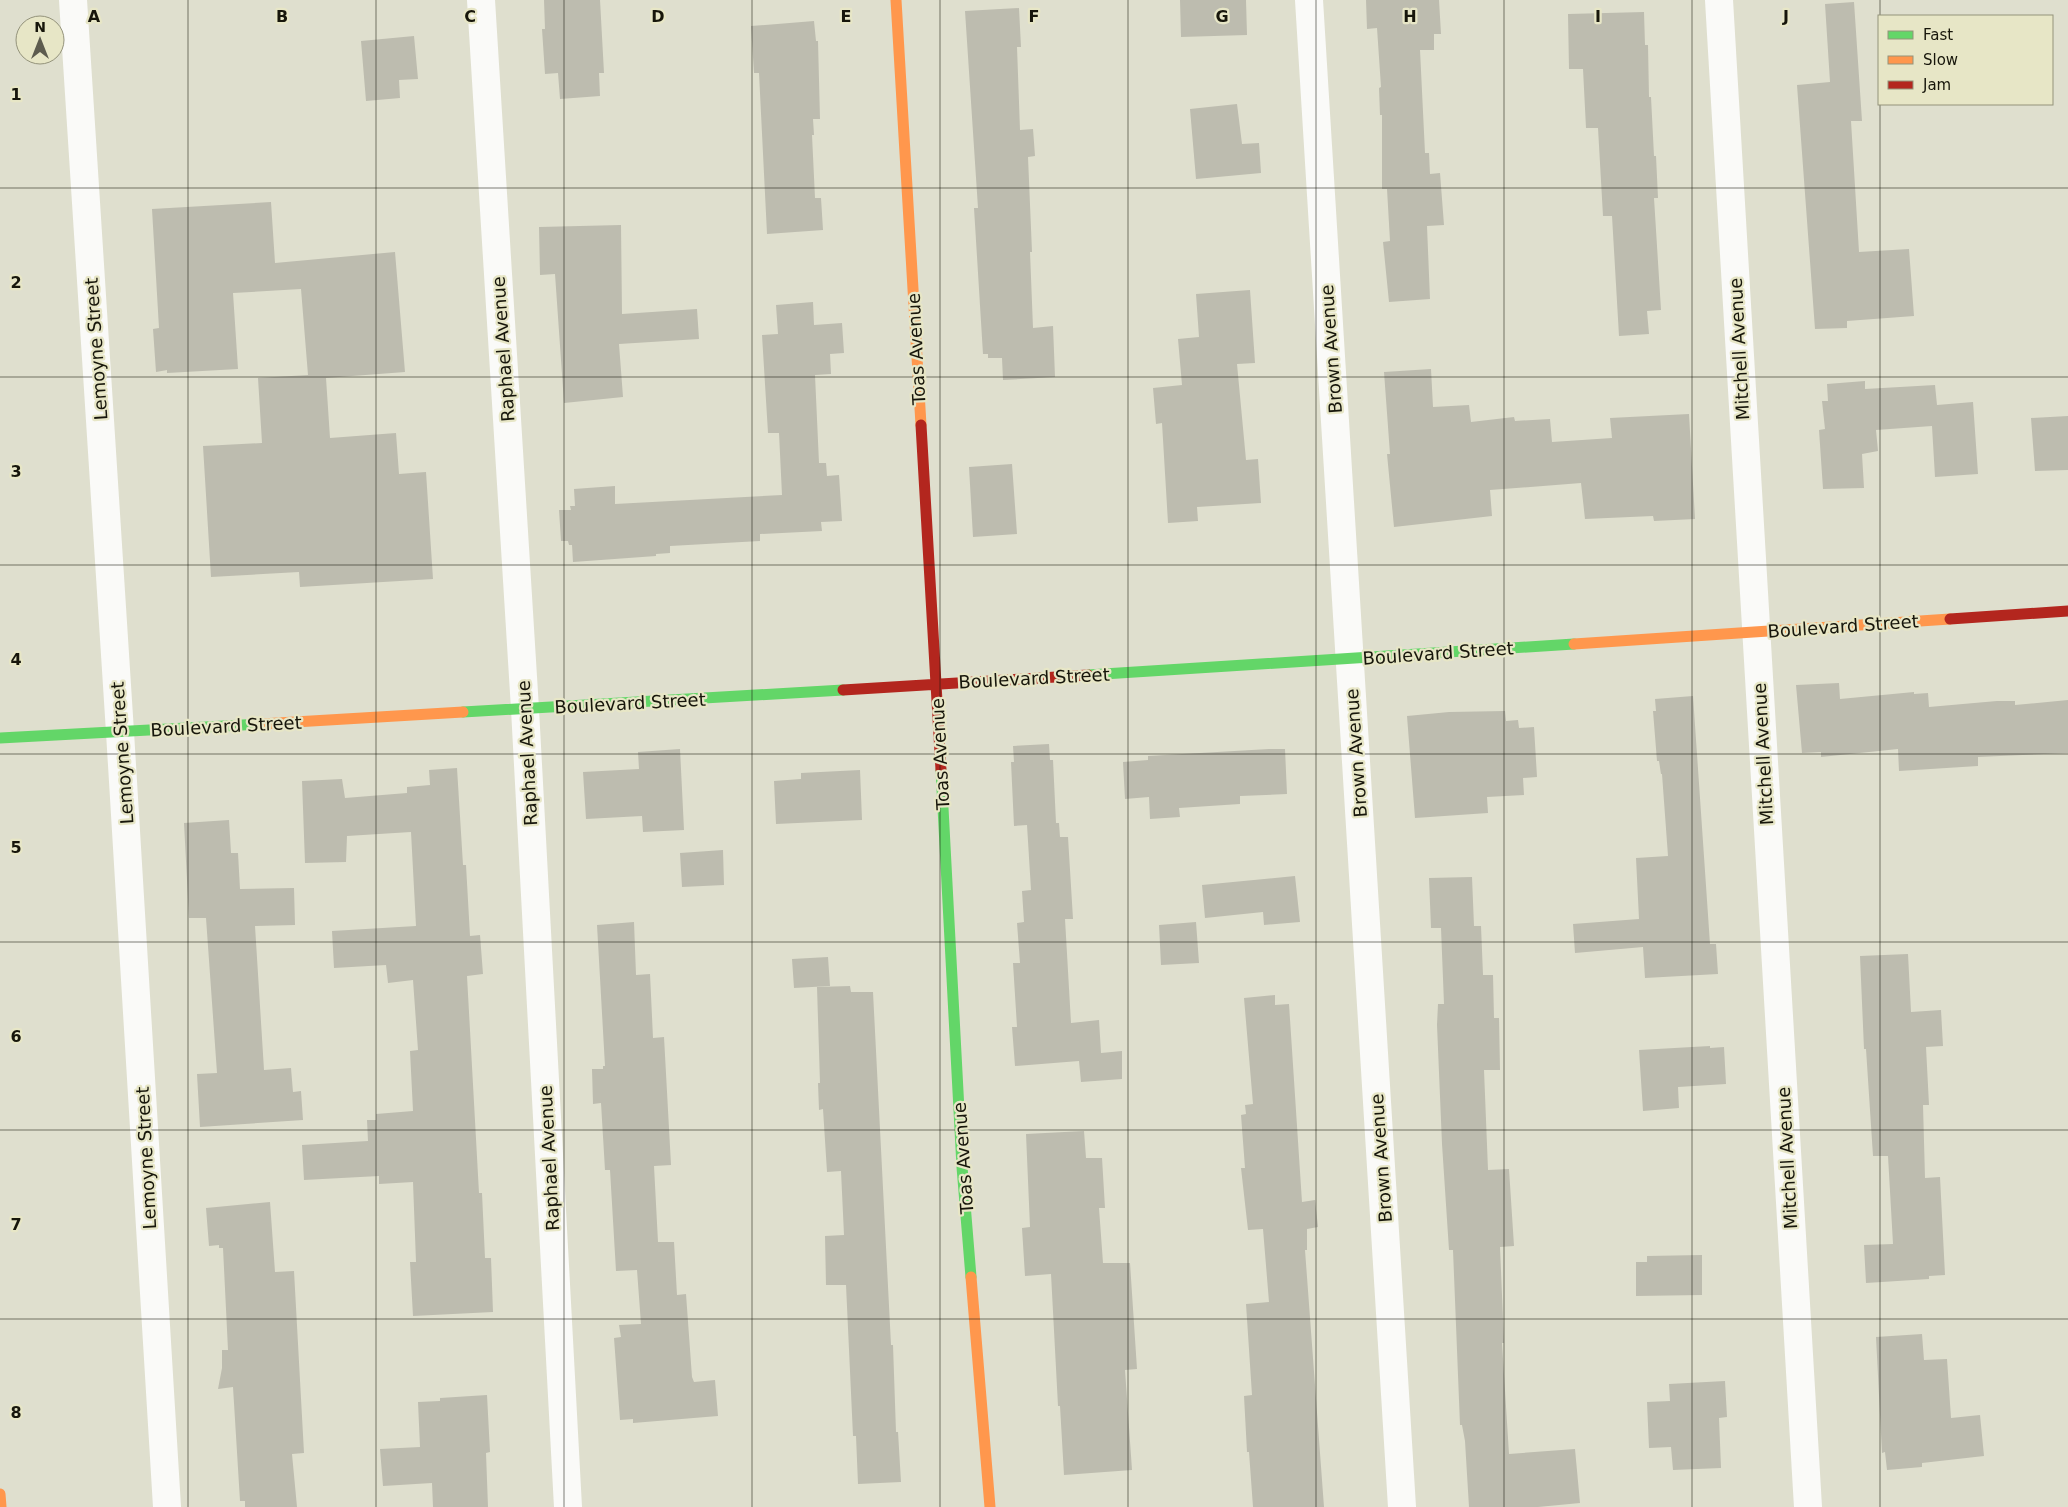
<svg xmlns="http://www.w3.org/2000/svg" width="2068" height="1507" font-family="'DejaVu Sans',sans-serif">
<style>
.building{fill:#bdbcaf}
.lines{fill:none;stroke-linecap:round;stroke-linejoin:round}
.street{stroke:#fafaf8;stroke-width:28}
.fast{stroke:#63d668;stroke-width:11}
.slow{stroke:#ff974d;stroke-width:11}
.jam{stroke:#b3261e;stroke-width:11}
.grid{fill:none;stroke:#17160b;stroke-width:1;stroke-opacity:0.55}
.labels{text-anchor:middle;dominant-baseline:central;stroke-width:4.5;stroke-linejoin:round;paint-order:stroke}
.street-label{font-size:18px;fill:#17160b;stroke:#e7e6c6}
.grid-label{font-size:16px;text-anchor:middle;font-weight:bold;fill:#17160b;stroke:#e7e6c6;stroke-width:4.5;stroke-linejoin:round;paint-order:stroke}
</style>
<rect width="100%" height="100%" fill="#dfdfce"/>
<path class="building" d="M 544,0 L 600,0 L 604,73 L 599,73 L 600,96 L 560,99 L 558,73 L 545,74 L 542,29 L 545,29 Z
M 1180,0 L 1246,0 L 1247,35 L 1181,37 Z
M 1366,0 L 1439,0 L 1441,34 L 1434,34 L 1434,50 L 1420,50 L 1425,153 L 1429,153 L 1430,174 L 1440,173 L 1444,225 L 1427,226 L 1430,299 L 1389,302 L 1383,242 L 1390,241 L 1387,189 L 1382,189 L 1382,115 L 1380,115 L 1379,88 L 1381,87 L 1377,28 L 1367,29 Z
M 1854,2 L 1862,121 L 1851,121 L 1859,252 L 1909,249 L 1914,316 L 1847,321 L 1847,328 L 1815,329 L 1797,85 L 1830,82 L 1825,4 Z
M 1019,8 L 1021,47 L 1017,47 L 1020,130 L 1033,129 L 1035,156 L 1028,157 L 1032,252 L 1030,252 L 1033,328 L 1053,326 L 1055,377 L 1003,380 L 1002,358 L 988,358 L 988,354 L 983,354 L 974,208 L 978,208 L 965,11 Z
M 1644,12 L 1645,45 L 1648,45 L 1649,97 L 1651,97 L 1654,156 L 1656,156 L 1658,198 L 1654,198 L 1661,310 L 1647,311 L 1649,334 L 1619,336 L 1612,216 L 1603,216 L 1598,128 L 1586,128 L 1583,69 L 1569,69 L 1568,14 Z
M 814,21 L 816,41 L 818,41 L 820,119 L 813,119 L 814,135 L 812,135 L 815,198 L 821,198 L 823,230 L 767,234 L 759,73 L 754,73 L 751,26 Z
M 414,36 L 418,79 L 399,80 L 400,98 L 366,101 L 361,41 Z
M 1237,104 L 1242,144 L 1259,143 L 1261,173 L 1196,179 L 1190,109 Z
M 271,202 L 275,263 L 395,252 L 405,372 L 326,378 L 330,438 L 396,433 L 399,474 L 426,472 L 433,579 L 300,587 L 299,572 L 211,577 L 203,446 L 262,443 L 258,378 L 308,375 L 301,289 L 233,293 L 238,369 L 167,373 L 167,370 L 156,372 L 153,329 L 159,328 L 152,209 Z
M 621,225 L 622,314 L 697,309 L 699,339 L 619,344 L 623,397 L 564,403 L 555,274 L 540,275 L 539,227 Z
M 1250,290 L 1255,363 L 1237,364 L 1246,460 L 1258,459 L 1261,503 L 1197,507 L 1198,521 L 1168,523 L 1162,423 L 1156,424 L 1153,388 L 1182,385 L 1178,339 L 1199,337 L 1196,294 Z
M 813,302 L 814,325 L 842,323 L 844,353 L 830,354 L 831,374 L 815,375 L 819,463 L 826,463 L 827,476 L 839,475 L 842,521 L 821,522 L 822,531 L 760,534 L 760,541 L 670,546 L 670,553 L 656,554 L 656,556 L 573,562 L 572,545 L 569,545 L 568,541 L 561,541 L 559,510 L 571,510 L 570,506 L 575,506 L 574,489 L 615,486 L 615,504 L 782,495 L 779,433 L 768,433 L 762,335 L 778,334 L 776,305 Z
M 1431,369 L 1433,407 L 1469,405 L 1471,422 L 1514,417 L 1515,421 L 1550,419 L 1552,442 L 1612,438 L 1610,418 L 1689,414 L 1695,519 L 1654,521 L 1653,516 L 1585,519 L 1581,483 L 1490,490 L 1492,516 L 1394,527 L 1387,454 L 1390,454 L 1384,372 Z
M 1865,381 L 1865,389 L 1935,385 L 1937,405 L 1973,402 L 1978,474 L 1935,477 L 1932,426 L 1876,430 L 1878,451 L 1862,454 L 1864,488 L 1823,489 L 1819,430 L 1825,429 L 1822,401 L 1828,401 L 1827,384 Z
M 2068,416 L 2068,470 L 2035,471 L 2031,418 Z
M 1012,464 L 1017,534 L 973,537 L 969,467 Z
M 1839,683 L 1840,699 L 1914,692 L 1914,694 L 1928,693 L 1929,707 L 1997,701 L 2015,701 L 2015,705 L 2068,700 L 2068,753 L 1978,757 L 1978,766 L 1899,771 L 1898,749 L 1821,757 L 1821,752 L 1802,753 L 1796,685 Z
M 1693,696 L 1710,944 L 1716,944 L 1718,974 L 1645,978 L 1643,947 L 1575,953 L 1573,924 L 1639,919 L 1636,858 L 1668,856 L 1662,774 L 1661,774 L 1659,761 L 1657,761 L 1653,711 L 1656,711 L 1655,699 Z
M 1505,711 L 1506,721 L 1518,720 L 1519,728 L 1534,727 L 1537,777 L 1523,778 L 1524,795 L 1487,797 L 1488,813 L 1415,818 L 1407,716 L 1449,712 Z
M 1049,744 L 1050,760 L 1053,760 L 1056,823 L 1059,823 L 1060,837 L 1068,837 L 1073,919 L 1065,919 L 1071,1023 L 1099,1020 L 1101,1053 L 1122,1051 L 1122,1079 L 1081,1082 L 1079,1061 L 1015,1066 L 1012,1027 L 1017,1027 L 1013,963 L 1020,963 L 1017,923 L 1024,922 L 1022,891 L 1031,890 L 1027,825 L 1014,826 L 1011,762 L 1014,762 L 1013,746 Z
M 680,749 L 684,830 L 643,832 L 642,816 L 586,819 L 583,772 L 639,769 L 638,752 Z
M 1269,749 L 1285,749 L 1287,794 L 1240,796 L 1240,804 L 1179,808 L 1180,817 L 1150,819 L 1149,797 L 1125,799 L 1123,762 L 1148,760 L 1148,756 Z
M 457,768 L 463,865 L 466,865 L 470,936 L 480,935 L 483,974 L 467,976 L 479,1193 L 482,1193 L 485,1258 L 491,1258 L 493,1312 L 413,1316 L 410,1262 L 416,1262 L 413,1182 L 379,1184 L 379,1176 L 304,1180 L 302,1145 L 368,1141 L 367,1120 L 376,1120 L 376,1114 L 413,1111 L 410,1051 L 418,1050 L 413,980 L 388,983 L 386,965 L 334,968 L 332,931 L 416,926 L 411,832 L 347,836 L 346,862 L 305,863 L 302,781 L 342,779 L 345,798 L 407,793 L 407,787 L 430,785 L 429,770 Z
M 860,770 L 862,820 L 776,824 L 774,781 L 801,779 L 801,773 Z
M 229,820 L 231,853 L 238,853 L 240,889 L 294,888 L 295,925 L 255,926 L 264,1070 L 291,1068 L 293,1092 L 301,1091 L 303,1120 L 200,1127 L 197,1074 L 217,1073 L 206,918 L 189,918 L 184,823 Z
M 723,850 L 724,885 L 682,887 L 680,853 Z
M 1295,876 L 1300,922 L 1264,925 L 1263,912 L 1205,918 L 1202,885 Z
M 1472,877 L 1474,926 L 1481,926 L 1483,975 L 1493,975 L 1494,1018 L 1499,1018 L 1500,1070 L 1484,1070 L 1488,1170 L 1509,1169 L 1514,1246 L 1500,1247 L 1504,1343 L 1502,1343 L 1509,1454 L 1575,1449 L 1580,1503 L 1538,1507 L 1469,1507 L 1465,1441 L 1462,1425 L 1460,1425 L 1453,1250 L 1449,1250 L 1442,1144 L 1437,1025 L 1438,1004 L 1444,1004 L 1441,928 L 1431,928 L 1429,878 Z
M 634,922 L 636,975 L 650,974 L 653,1038 L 664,1037 L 671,1165 L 654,1166 L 658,1242 L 674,1242 L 677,1295 L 686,1294 L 692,1377 L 694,1382 L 715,1380 L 718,1416 L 633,1423 L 633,1419 L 620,1420 L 614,1338 L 621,1337 L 619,1325 L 641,1324 L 637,1270 L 616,1271 L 610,1170 L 605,1170 L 601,1103 L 593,1104 L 592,1069 L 603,1069 L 603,1066 L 605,1066 L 597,925 Z
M 1196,922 L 1199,963 L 1161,965 L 1159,925 Z
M 1908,954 L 1911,1012 L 1941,1010 L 1943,1046 L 1926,1047 L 1929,1105 L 1923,1105 L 1925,1178 L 1940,1177 L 1945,1275 L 1929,1276 L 1929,1279 L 1866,1283 L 1864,1245 L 1893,1244 L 1888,1156 L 1873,1156 L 1866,1049 L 1864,1049 L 1860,956 Z
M 828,957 L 830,986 L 794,988 L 792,959 Z
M 850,986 L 851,992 L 873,992 L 891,1345 L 893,1345 L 896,1432 L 898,1432 L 901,1482 L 858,1484 L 856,1436 L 853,1436 L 846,1285 L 826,1285 L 825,1236 L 844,1235 L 841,1171 L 827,1172 L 823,1109 L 819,1110 L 818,1083 L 820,1083 L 817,987 Z
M 1275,995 L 1275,1005 L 1289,1004 L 1302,1202 L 1315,1200 L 1318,1227 L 1307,1229 L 1307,1250 L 1305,1250 L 1324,1507 L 1253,1507 L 1249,1452 L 1247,1452 L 1244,1396 L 1252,1395 L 1246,1304 L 1269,1302 L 1263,1229 L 1248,1230 L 1241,1168 L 1245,1168 L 1241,1115 L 1246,1114 L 1245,1105 L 1253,1104 L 1244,998 Z
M 1710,1046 L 1710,1048 L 1724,1047 L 1726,1084 L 1678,1087 L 1679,1108 L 1643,1111 L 1639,1050 Z
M 1084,1131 L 1086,1158 L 1102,1158 L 1105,1208 L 1099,1208 L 1103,1263 L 1130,1263 L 1137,1369 L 1125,1370 L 1132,1470 L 1064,1475 L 1060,1406 L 1058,1406 L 1051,1274 L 1025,1276 L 1022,1228 L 1030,1227 L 1026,1134 Z
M 270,1202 L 275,1272 L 294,1271 L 304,1453 L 292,1454 L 297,1507 L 245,1507 L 245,1501 L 240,1501 L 233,1387 L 218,1389 L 222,1368 L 222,1350 L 228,1350 L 223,1248 L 219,1248 L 219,1245 L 209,1246 L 206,1208 Z
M 1702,1255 L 1702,1295 L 1636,1296 L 1636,1262 L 1647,1262 L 1647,1256 Z
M 1922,1334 L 1924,1360 L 1947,1359 L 1951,1418 L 1980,1415 L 1984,1456 L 1922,1463 L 1922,1467 L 1887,1470 L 1885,1452 L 1882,1453 L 1876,1337 Z
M 1725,1381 L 1727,1417 L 1719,1418 L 1721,1468 L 1673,1470 L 1671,1447 L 1649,1448 L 1647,1402 L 1670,1401 L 1669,1384 Z
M 487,1395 L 490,1452 L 486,1453 L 488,1507 L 433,1507 L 432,1483 L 383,1486 L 380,1449 L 420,1447 L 418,1402 L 440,1401 L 440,1398 Z"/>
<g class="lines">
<path class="street" d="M 73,0 L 120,732 L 167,1507
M 481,0 L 525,709 L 568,1507
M 1309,0 L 1402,1507
M 1719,0 L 1808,1507"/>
<path class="fast" d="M 1088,675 L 1574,644
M 463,712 L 843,690
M 0,738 L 261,724
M 941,770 L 962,1167 L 971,1277"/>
<path class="slow" d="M 896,0 L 921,425
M 1574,644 L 1950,619
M 261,724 L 463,712
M 971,1277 L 990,1507
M 0,1494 L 1,1507"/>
<path class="jam" d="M 921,425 L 941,770
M 1950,619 L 2068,611
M 843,690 L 1088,675"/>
</g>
<path class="grid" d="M 188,0 L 188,1507M 376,0 L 376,1507M 564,0 L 564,1507M 752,0 L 752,1507M 940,0 L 940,1507M 1128,0 L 1128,1507M 1316,0 L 1316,1507M 1504,0 L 1504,1507M 1692,0 L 1692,1507M 1880,0 L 1880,16M 1880,104 L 1880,1507M 0,188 L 2068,188M 0,377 L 2068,377M 0,565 L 2068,565M 0,754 L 2068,754M 0,942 L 2068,942M 0,1130 L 2068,1130M 0,1319 L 2068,1319"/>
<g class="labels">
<g class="street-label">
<text transform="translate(96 349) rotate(-94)">Lemoyne Street</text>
<text transform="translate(503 349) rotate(-94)">Raphael Avenue</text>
<text transform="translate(916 349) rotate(-93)">Toas Avenue</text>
<text transform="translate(1331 349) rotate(-94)">Brown Avenue</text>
<text transform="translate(1739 349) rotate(-93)">Mitchell Avenue</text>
<text transform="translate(1843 626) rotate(-4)">Boulevard Street</text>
<text transform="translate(1438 653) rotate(-4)">Boulevard Street</text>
<text transform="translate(1034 678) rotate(-3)">Boulevard Street</text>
<text transform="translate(630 703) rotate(-3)">Boulevard Street</text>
<text transform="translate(226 726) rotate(-3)">Boulevard Street</text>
<text transform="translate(122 753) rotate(-94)">Lemoyne Street</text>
<text transform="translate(527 753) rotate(-93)">Raphael Avenue</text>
<text transform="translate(1356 753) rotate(-94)">Brown Avenue</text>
<text transform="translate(940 754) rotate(-93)">Toas Avenue</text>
<text transform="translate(1763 754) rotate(-93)">Mitchell Avenue</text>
<text transform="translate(146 1158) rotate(-93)">Lemoyne Street</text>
<text transform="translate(549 1158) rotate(-93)">Raphael Avenue</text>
<text transform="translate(963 1158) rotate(-94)">Toas Avenue</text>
<text transform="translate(1381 1158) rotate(-94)">Brown Avenue</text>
<text transform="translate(1787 1158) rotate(-93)">Mitchell Avenue</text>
</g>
</g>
<g class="grid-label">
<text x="94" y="22">A</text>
<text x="282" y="22">B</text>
<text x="470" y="22">C</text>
<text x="658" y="22">D</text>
<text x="846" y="22">E</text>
<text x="1034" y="22">F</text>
<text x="1222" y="22">G</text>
<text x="1410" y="22">H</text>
<text x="1598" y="22">I</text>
<text x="1786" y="22">J</text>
<text x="16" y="100">1</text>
<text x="16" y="288">2</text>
<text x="16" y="477">3</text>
<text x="16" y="665">4</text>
<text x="16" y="853">5</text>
<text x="16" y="1042">6</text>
<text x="16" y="1230">7</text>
<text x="16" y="1418">8</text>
</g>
<rect x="1878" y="15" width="175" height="90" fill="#e7e6c6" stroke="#94937b"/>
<rect x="1888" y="31" width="25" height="8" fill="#63d668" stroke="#94937b"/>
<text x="1923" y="40" font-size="15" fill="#17160b">Fast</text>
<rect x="1888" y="56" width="25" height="8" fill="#ff974d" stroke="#94937b"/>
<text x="1923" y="65" font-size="15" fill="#17160b">Slow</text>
<rect x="1888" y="81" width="25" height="8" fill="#b3261e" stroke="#94937b"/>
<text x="1923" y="90" font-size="15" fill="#17160b">Jam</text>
<g transform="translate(40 40)"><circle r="24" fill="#e7e6c6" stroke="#94937b"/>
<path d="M0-4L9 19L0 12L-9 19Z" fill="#5d5c4f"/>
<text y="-8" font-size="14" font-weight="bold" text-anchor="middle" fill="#17160b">N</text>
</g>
</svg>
